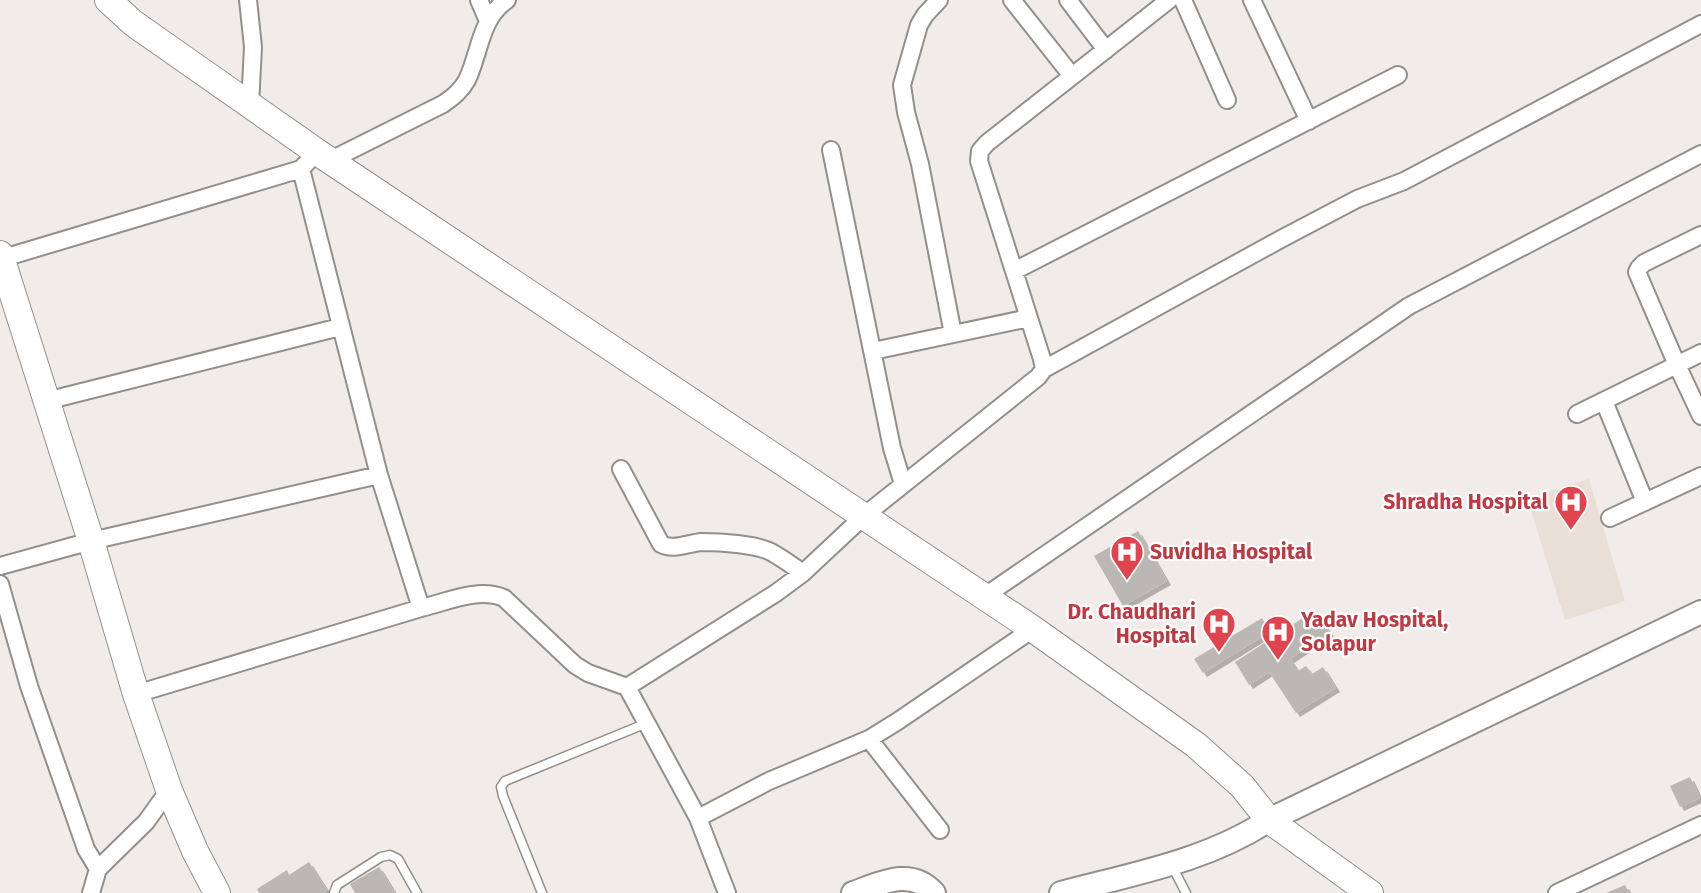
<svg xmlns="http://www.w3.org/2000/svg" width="1701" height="893" font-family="'Fira Sans',sans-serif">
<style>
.built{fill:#eadfd6}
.building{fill:#bbb7b4;filter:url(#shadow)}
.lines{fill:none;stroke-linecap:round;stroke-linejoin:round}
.lane-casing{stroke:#938f8b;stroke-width:11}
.street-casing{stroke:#938f8b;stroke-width:20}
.secondary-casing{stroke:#938f8b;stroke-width:26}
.primary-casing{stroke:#938f8b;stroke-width:28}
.lane{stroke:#fff;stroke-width:8}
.street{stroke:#fff;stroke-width:16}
.secondary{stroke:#fff;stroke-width:22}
.primary{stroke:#fff;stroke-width:26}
.labels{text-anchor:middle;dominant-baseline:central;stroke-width:4.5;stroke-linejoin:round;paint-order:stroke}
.health-label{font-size:21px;font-weight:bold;fill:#be3a42;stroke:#fff;text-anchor:end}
</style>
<defs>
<filter id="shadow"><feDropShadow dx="4" dy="4" stdDeviation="0" flood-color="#0004"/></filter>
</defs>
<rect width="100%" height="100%" fill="#f1ece9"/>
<path class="built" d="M 1589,479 L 1625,601 L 1565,620 L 1527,498 Z"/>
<path class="building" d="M 1138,531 L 1167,581 L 1123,606 L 1094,556 Z
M 1315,610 L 1330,633 L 1290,659 L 1298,671 L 1306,666 L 1312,674 L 1323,667 L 1336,688 L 1296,713 L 1269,672 L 1249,685 L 1235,662 Z
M 1262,618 L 1270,632 L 1203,673 L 1194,659 Z
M 1690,777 L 1700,798 L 1680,807 L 1670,786 Z
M 309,862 L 327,890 L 323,893 L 259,893 L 257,889 L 287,870 L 289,875 Z
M 379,867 L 395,893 L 355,893 L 350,884 Z
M 1625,885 L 1629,893 L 1606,893 Z"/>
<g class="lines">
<defs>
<path id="lane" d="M 1171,864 L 1186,893
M 334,893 L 337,885 L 381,857 L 390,855 L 398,859 L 417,893
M 542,893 L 503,796 L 501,787 L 505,781 L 647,723"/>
<path id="street" d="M 248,0 L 253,47 L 250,105
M 479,0 L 488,21
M 939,0 L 925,15 L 919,25 L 902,85 L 906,112 L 920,164 L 953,334
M 1012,0 L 1072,76
M 1068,0 L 1106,50
M 1183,0 L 1227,100
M 1252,0 L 1309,121
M 831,150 L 892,448 L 903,484
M 331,160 L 443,104 C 453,97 461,91 467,80 C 480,53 480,18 507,0
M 1701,235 L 1644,263 L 1639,268 L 1637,272 L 1677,365 L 1701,416
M 0,259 L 301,169
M 1014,271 L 1398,75
M 873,351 L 1029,318
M 1044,369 L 1281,239 L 1357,199 L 1404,181 L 1701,24
M 46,401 L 340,327
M 1604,401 L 1645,502
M 1577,414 L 1701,353
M 621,469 L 661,544 C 674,551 687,543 702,542 C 720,542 755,544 771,552 C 782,558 793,566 803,573
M 1610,518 L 1701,476
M 0,566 L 91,541 L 379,475 L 301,169 L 317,152
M 0,584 L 29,686 L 86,849 L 98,869
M 985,596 L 1409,306 L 1701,154
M 421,608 C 447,602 478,587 504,598 L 575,665 L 588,673 L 627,687 L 698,818 L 727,893
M 627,687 L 776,593 L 803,573 L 865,515 L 1038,377 L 1044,369 L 1042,359 L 979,161 L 980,151 L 987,143 L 1169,0
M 136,694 L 421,608 L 379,475
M 869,739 L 940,830
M 698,818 L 769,781 L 869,739 L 898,721 L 1033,629
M 91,893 L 98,869 L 146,822 L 169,790
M 1557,893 L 1701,825"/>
<path id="secondary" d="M 853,893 C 881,883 911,867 934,893
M 1061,893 C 1132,874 1207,861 1269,820 L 1701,612"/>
<path id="primary" d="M 108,0 L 133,23 L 317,152 L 1033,629 L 1196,745 L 1242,786 L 1269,820 L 1370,893
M 0,254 L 91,541 L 136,694 L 169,790 L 195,851 L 217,893"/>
</defs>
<use href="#lane" class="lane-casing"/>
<use href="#street" class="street-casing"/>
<use href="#secondary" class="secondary-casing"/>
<use href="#primary" class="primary-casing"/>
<use href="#lane" class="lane"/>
<use href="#street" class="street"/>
<use href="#secondary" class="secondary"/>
<use href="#primary" class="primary"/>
</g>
<defs>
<symbol id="hospital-pin" viewBox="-11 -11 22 30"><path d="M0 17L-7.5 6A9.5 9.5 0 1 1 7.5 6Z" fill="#e0444e" stroke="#fff"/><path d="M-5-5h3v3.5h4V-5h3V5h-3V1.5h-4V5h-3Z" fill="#fff"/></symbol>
</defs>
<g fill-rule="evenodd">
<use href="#hospital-pin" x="1552" y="483" width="38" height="52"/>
<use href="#hospital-pin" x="1108" y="533" width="38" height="52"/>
<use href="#hospital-pin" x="1200" y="605" width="38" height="52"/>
<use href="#hospital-pin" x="1259" y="613" width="38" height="52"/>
</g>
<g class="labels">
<g class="health-label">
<text x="1548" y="502">Shradha Hospital</text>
<text x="1150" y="552" text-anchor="start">Suvidha Hospital</text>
<text x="1196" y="612">Dr. Chaudhari<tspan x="1196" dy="24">Hospital</tspan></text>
<text x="1301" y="620" text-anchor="start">Yadav Hospital,<tspan x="1301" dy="24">Solapur</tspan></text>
</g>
</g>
</svg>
